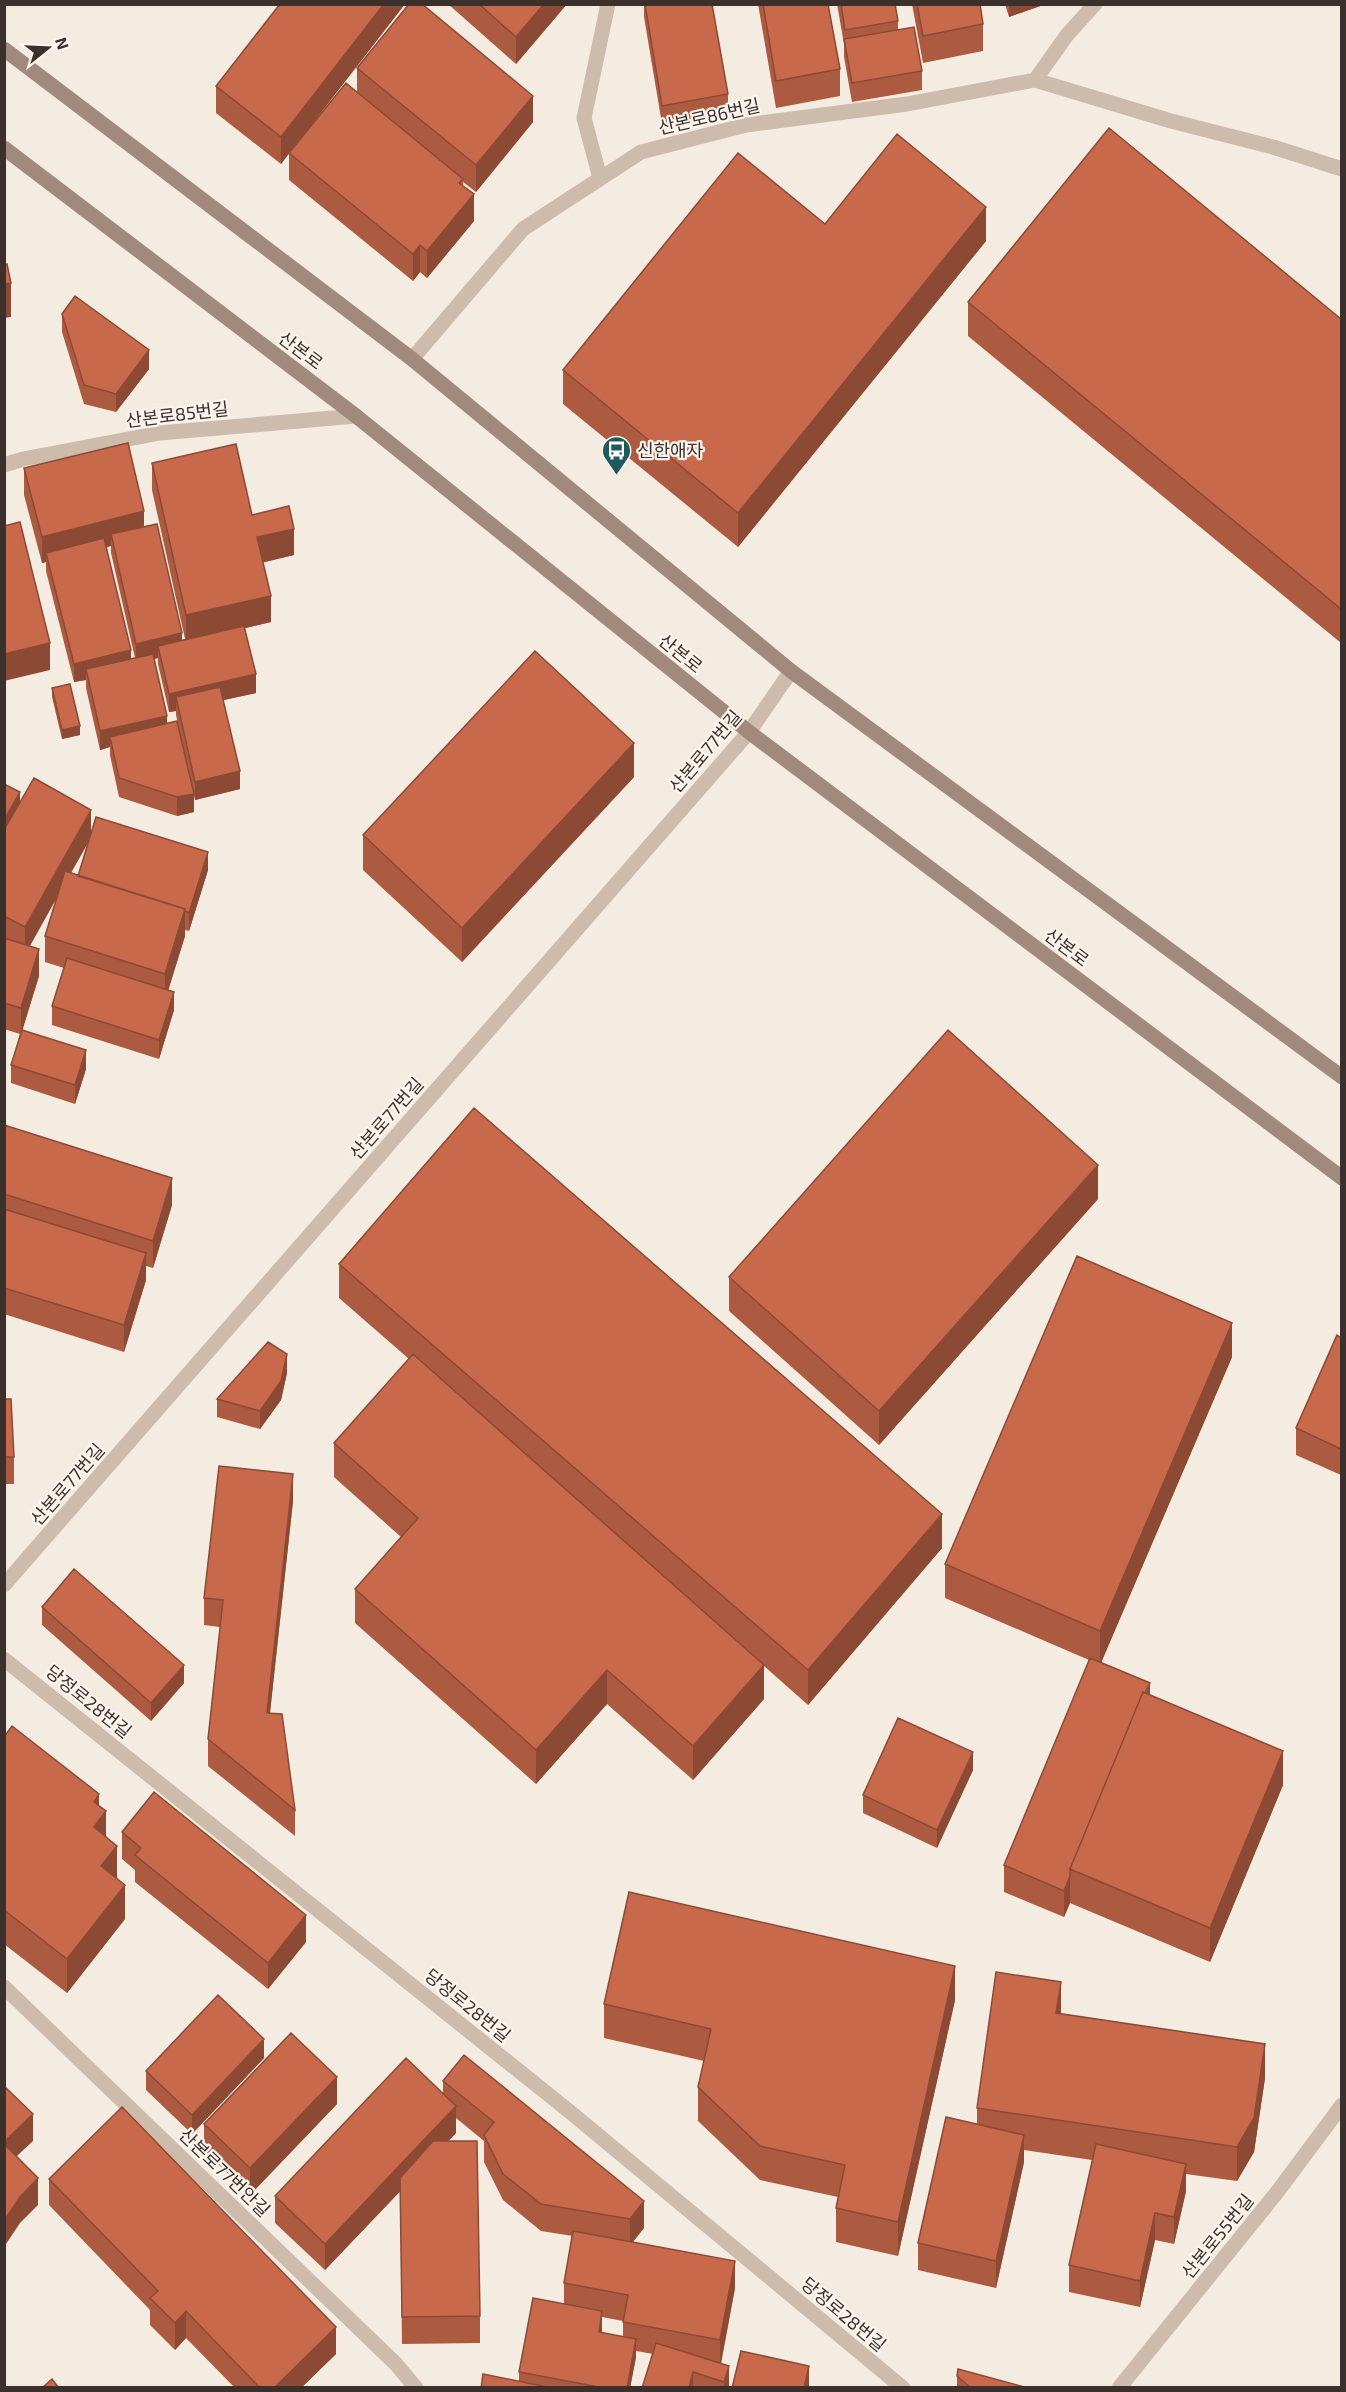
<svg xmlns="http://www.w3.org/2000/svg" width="1346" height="2392" font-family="'Exo 2','Noto Sans KR',sans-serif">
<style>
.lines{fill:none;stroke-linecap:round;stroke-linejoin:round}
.lane{stroke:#cdbbac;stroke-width:15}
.street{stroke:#cdbbac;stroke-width:15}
.secondary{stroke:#a18a7d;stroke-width:15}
.wall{fill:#ac5a40;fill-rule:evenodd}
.shaded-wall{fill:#8c4a34}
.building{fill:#c8694b;stroke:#8c4a34;stroke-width:1.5}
.labels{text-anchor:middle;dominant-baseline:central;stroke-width:4.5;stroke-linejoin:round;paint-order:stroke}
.street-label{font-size:18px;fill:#3b302b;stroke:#fbf5ee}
.poi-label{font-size:18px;fill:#3b302b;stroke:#fbf5ee;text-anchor:start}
</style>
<rect width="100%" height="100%" fill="#f4ebe1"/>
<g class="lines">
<path class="lane" d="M 4,1987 L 396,2364 L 416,2388"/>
<path class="street" d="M 1035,80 L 1171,121 L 1273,147 L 1342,169
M 600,178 L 584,118 L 608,4
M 412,359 L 523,229 L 641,152 L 746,125 L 907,104 L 1035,80 L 1067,35 L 1095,4
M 4,465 L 23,459 L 160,433 L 356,416
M 4,1585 L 749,732 L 791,671
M 4,1659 L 569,2111 L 903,2388
M 1119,2388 L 1278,2191 L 1342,2105"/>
<path class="secondary" d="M 4,49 L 412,359 L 791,671 L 1342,1077
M 4,148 L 356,416 L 749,732 L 1342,1178"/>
</g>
<path class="wall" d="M 280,4 L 405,4 L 292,150 L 357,92 L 357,68 L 533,122 L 476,192 L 463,182 L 463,186 L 474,221 L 427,278 L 420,272 L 413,281 L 289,180 L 289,153 L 281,164 L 216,113 L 216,86 Z
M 448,4 L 567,4 L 516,64 Z
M 644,4 L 712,4 L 728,94 L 728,113 L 662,124 L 644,17 Z
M 758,4 L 828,4 L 840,69 L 840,96 L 776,108 Z
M 837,4 L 895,4 L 898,21 L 898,29 L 922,71 L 922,90 L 852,102 L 844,57 L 844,44 Z
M 912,4 L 980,4 L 983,24 L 983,51 L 923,63 Z
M 1005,4 L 1046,4 L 1009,17 Z
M 825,224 L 986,241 L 738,547 L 563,404 L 563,370 Z
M 968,302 L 1341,319 L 1341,643 L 968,336 Z
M 62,314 L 149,369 L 116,412 L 84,404 L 62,332 Z
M 152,463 L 252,515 L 294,555 L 263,562 L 271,622 L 245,628 L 256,693 L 223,700 L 240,789 L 195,800 L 176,715 L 176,711 L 169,712 L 158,664 L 158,658 L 154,659 L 167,723 L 194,812 L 177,816 L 119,797 L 110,755 L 110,747 L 100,750 L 86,688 L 86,680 L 74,682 L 46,571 L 46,562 L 42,563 L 24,495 L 24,468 L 144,527 L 182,640 L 185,639 L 152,490 ZM 111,546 L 111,553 L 135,658 L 131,659 L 106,547 Z
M 52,688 L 80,735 L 62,739 L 52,697 Z
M 634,777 L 462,962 L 363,870 L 363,835 Z
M 4,784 L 20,803 L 91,833 L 208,870 L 189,931 L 185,930 L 185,936 L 168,990 L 174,1010 L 159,1059 L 52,1025 L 52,1006 L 64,968 L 45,962 L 45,936 L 56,899 L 30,946 L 39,976 L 22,1030 L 86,1069 L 75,1104 L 11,1083 L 11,1065 L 20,1034 L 4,1029 ZM 88,843 L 78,876 L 71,873 Z
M 4,1125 L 172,1205 L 153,1268 L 146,1266 L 146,1280 L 124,1352 L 4,1314 Z
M 1098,1199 L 879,1445 L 729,1311 L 729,1277 Z
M 339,1264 L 942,1548 L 808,1705 L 764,1666 L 764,1699 L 693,1780 L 607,1704 L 536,1784 L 355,1623 L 355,1589 L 401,1537 L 334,1477 L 334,1443 L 409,1359 L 339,1298 Z
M 1341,1338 L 1341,1475 L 1296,1455 L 1296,1428 Z
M 1232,1357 L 1101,1663 L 1283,1785 L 1210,1962 L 1070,1903 L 1064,1917 L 1004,1892 L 1004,1865 L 1089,1660 L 945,1598 L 945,1564 Z
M 287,1373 L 281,1400 L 260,1429 L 217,1417 L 217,1399 Z
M 4,1399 L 14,1457 L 14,1484 L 4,1484 Z
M 293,1501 L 270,1713 L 295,1810 L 295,1836 L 208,1766 L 208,1739 L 220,1627 L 204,1625 L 204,1598 Z
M 42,1607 L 184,1683 L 151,1721 L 42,1625 Z
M 4,1737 L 99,1806 L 125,1919 L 67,1993 L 4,1944 Z
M 973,1770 L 937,1848 L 863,1813 L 863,1795 Z
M 122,1832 L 306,1942 L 268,1989 L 135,1882 L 135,1870 L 122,1859 Z
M 955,2000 L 898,2256 L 836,2242 L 836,2208 L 838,2197 L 760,2180 L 698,2121 L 698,2087 L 704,2061 L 604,2038 L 604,2004 Z
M 1061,2014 L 1265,2078 L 1254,2152 L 1237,2181 L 1186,2174 L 1186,2191 L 1174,2244 L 1155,2240 L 1140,2307 L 1069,2292 L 1069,2265 L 1092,2160 L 1024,2150 L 1024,2162 L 996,2288 L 918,2270 L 918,2243 L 977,2124 L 977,2108 Z
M 264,2058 L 192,2134 L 146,2090 L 146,2071 Z
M 443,2081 L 644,2228 L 633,2242 L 735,2288 L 721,2364 L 729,2388 L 642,2388 L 653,2354 L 636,2351 L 636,2357 L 630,2388 L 481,2388 L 519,2381 L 519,2372 L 564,2304 L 564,2283 L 573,2236 L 541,2231 L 503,2200 L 484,2162 L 484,2141 L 456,2118 L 456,2133 L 448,2141 L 480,2316 L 480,2343 L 402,2344 L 400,2191 L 325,2270 L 275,2223 L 275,2196 L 443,2094 ZM 602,2317 L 623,2321 L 623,2337 L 602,2333 Z
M 337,2104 L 250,2195 L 204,2150 L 204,2124 Z
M 49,2179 L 336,2354 L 301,2388 L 235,2388 L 186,2338 L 175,2350 L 150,2325 L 150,2310 L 49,2205 Z
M 957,2376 L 1028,2388 L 957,2388 Z"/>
<path class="shaded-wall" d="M 384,4 L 405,4 L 281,164 L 281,137 Z
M 544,4 L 567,4 L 516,64 L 516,37 Z
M 1009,4 L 1046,4 L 1009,17 Z
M 533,96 L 533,122 L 476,192 L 476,165 Z
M 474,194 L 474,221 L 427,278 L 427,251 Z
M 986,207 L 986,241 L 738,547 L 738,513 Z
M 420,245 L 420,272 L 413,281 L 413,254 Z
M 11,283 L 11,317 L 4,318 L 4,284 Z
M 149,350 L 149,369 L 116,412 L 116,394 Z
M 144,511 L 144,538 L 111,534 L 111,546 L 48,562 L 46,553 L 46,562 L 42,563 L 42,537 Z
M 294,529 L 294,555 L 257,564 L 257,537 Z
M 271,596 L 271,622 L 186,642 L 186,615 Z
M 182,633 L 182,652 L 158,646 L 158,658 L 136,663 L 136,644 Z
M 50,643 L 50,670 L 4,681 L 4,654 Z
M 131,650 L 131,668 L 86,669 L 86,680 L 74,682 L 74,664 Z
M 256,674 L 256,693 L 179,710 L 176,697 L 176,711 L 169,712 L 169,694 Z
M 167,716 L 167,734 L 110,737 L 110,747 L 100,750 L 100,731 Z
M 80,726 L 80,735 L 62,739 L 62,730 Z
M 634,743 L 634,777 L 462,962 L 462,928 Z
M 240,771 L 240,789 L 195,800 L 195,782 Z
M 20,792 L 20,819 L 4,847 L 4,820 Z
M 194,794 L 194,812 L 177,816 L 177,797 Z
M 91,810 L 91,837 L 25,954 L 25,927 Z
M 208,852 L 208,870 L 189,931 L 189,913 Z
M 185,909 L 185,936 L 165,1001 L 165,974 Z
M 39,949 L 39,976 L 21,1035 L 21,1008 Z
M 174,992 L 174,1010 L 159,1059 L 159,1040 Z
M 86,1050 L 86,1069 L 75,1104 L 75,1085 Z
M 1098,1165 L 1098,1199 L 879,1445 L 879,1411 Z
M 172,1178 L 172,1205 L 153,1268 L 153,1241 Z
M 146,1253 L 146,1280 L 124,1352 L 124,1325 Z
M 1232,1323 L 1232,1357 L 1100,1665 L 1100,1631 Z
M 287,1354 L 287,1373 L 281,1400 L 260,1429 L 260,1411 Z
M 293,1474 L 293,1501 L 267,1739 L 267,1713 Z
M 942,1514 L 942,1548 L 808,1705 L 808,1670 Z
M 184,1665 L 184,1683 L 151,1721 L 151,1703 Z
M 764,1665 L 764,1699 L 693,1780 L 693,1746 Z
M 607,1670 L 607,1704 L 536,1784 L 536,1750 Z
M 1150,1683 L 1150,1709 L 1073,1870 Z
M 1283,1751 L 1283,1785 L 1210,1962 L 1210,1928 Z
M 973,1752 L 973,1770 L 937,1848 L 937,1830 Z
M 99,1794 L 99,1820 L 106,1811 L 106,1845 L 94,1861 L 94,1802 Z
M 117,1846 L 117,1880 L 101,1866 Z
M 1070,1876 L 1070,1903 L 1064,1917 L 1064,1891 Z
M 125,1885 L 125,1919 L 67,1993 L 67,1959 Z
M 306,1915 L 306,1942 L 268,1989 L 268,1963 Z
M 955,1966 L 955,2000 L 898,2256 L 898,2222 Z
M 1061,1982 L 1061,2016 L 1056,2013 Z
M 264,2039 L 264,2058 L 192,2134 L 192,2115 Z
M 1265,2044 L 1265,2078 L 1254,2152 L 1237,2181 L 1237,2147 Z
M 337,2077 L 337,2104 L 250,2195 L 250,2168 Z
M 456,2106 L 456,2133 L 325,2270 L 325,2244 Z
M 33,2114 L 33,2141 L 4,2168 L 4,2142 Z
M 1024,2135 L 1024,2162 L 996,2288 L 996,2261 Z
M 1186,2164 L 1186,2191 L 1174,2244 L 1174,2217 Z
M 38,2178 L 38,2205 L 20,2223 L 4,2247 L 4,2221 L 20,2197 Z
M 644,2201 L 644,2228 L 630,2245 L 630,2219 Z
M 1155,2213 L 1155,2240 L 1140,2307 L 1140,2281 Z
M 735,2261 L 735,2288 L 720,2367 L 720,2340 Z
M 186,2311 L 186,2338 L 175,2350 L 175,2323 Z
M 602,2311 L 602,2329 L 599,2351 L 599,2332 Z
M 336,2327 L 336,2354 L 301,2388 L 274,2388 Z
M 636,2339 L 636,2357 L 630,2388 L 627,2388 Z
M 729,2366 L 729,2388 L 724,2388 L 724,2382 Z
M 809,2366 L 809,2388 L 804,2388 Z
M 693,2372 L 693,2388 L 689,2388 Z"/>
<path class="building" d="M 280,4 L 384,4 L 281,137 L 216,86 Z
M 409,4 L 422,4 L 533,96 L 476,165 L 357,68 Z
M 479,4 L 544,4 L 516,37 Z
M 645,4 L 712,4 L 728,94 L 662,106 Z
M 763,4 L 828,4 L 840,69 L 776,81 Z
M 841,4 L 895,4 L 898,21 L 845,30 Z
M 917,4 L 980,4 L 983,24 L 923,36 Z
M 914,27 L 922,71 L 852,83 L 844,39 Z
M 346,83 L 463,179 L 459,183 L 474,194 L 427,251 L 420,245 L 413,254 L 289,153 Z
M 1109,128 L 1341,319 L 1341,609 L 968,302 Z
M 897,134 L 986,207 L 738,513 L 563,370 L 738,153 L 825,224 Z
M 7,264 L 11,283 L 4,284 L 4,265 Z
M 75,296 L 149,350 L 116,394 L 84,385 L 62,314 Z
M 128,443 L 144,511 L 42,537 L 24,468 Z
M 236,444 L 252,515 L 289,506 L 294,529 L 257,537 L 271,596 L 186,615 L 152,463 Z
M 20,522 L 50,643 L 4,654 L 4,526 Z
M 157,524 L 182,633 L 136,644 L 111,534 Z
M 104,538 L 131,650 L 74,664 L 46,553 Z
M 244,626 L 256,674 L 169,694 L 158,646 Z
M 535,651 L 634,743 L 462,928 L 363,835 Z
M 153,654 L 167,716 L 100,731 L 86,669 Z
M 70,684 L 80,726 L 62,730 L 52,688 Z
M 220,687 L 240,771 L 195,782 L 176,697 Z
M 177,721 L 194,794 L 177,797 L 119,778 L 110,737 Z
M 34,778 L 91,810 L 25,927 L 4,916 L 4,830 Z
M 4,784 L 20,792 L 4,820 Z
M 96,817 L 208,852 L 189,913 L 185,911 L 185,909 L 78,876 Z
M 65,871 L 185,909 L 165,974 L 45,936 Z
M 4,938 L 39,949 L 21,1008 L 4,1003 Z
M 67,958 L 174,992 L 159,1040 L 52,1006 Z
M 22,1030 L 86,1050 L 75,1085 L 11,1065 Z
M 948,1030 L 1098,1165 L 879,1411 L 729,1277 Z
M 474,1108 L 942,1514 L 808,1670 L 339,1264 Z
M 4,1125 L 172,1178 L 153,1241 L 4,1194 Z
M 4,1209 L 146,1253 L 124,1325 L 4,1288 Z
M 1077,1256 L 1232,1323 L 1100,1631 L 945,1564 Z
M 1337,1335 L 1341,1338 L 1341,1449 L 1296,1428 Z
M 268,1342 L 287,1354 L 281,1381 L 260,1411 L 217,1399 Z
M 413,1354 L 764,1665 L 693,1746 L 607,1670 L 536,1750 L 355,1589 L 418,1518 L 334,1443 Z
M 4,1399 L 11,1399 L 14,1457 L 4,1457 Z
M 219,1466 L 293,1474 L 267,1713 L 282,1714 L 295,1810 L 208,1739 L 223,1600 L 204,1598 Z
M 74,1569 L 184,1665 L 151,1703 L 42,1607 Z
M 1090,1658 L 1150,1683 L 1145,1693 L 1143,1692 L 1070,1869 L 1070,1876 L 1064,1891 L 1004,1865 Z
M 1143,1692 L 1283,1751 L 1210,1928 L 1070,1869 Z
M 898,1718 L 973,1752 L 937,1830 L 863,1795 Z
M 12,1726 L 99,1794 L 94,1802 L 106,1811 L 94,1827 L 117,1846 L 101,1866 L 125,1885 L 67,1959 L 4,1910 L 4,1737 Z
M 154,1792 L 306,1915 L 268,1963 L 135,1855 L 141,1848 L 122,1832 Z
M 629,1892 L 955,1966 L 898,2222 L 836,2208 L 845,2165 L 760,2146 L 698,2087 L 711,2029 L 604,2004 Z
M 996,1972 L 1061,1982 L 1056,2013 L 1265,2044 L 1254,2118 L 1237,2147 L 977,2108 Z
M 218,1995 L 264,2039 L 192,2115 L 146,2071 Z
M 291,2033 L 337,2077 L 250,2168 L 204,2124 Z
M 464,2055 L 644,2201 L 630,2219 L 541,2204 L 503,2174 L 484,2135 L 494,2122 L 443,2081 Z
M 406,2058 L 456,2106 L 325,2244 L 275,2196 Z
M 4,2086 L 33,2114 L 4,2142 Z
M 122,2107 L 336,2327 L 274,2388 L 260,2388 L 186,2311 L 175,2323 L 150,2298 L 158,2291 L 49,2179 Z
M 946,2117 L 1024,2135 L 996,2261 L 918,2243 Z
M 433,2141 L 477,2141 L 480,2316 L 402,2317 L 400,2178 Z
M 4,2144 L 38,2178 L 20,2197 L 4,2221 Z
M 1096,2144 L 1186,2164 L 1174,2217 L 1155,2213 L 1140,2281 L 1069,2265 Z
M 573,2231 L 735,2261 L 720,2340 L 623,2322 L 628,2295 L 564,2283 Z
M 533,2298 L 602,2311 L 599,2332 L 636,2339 L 627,2388 L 604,2388 L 519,2372 Z
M 656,2343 L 729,2366 L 724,2382 L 693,2372 L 689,2388 L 642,2388 Z
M 741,2351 L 809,2366 L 804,2388 L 732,2388 Z
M 958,2369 L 1028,2388 L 971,2388 L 957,2376 Z
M 483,2374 L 552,2388 L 481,2388 Z
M 52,2379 L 59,2388 L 42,2388 Z"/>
<defs>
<symbol id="bus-pin" viewBox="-11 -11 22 30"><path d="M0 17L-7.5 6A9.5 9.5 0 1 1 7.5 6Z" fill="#1f5a5e" stroke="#fbf5ee"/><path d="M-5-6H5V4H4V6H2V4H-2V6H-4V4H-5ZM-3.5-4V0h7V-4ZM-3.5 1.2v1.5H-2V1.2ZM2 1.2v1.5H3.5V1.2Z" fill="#fff"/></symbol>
</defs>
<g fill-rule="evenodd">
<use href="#bus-pin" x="600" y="434" width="33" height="45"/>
</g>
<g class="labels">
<g class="street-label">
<text transform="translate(709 116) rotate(-13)">산본로86번길</text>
<text transform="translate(301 350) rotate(37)">산본로</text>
<text transform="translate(177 414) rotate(-7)">산본로85번길</text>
<text transform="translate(681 653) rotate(39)">산본로</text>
<text transform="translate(705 751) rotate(-50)">산본로77번길</text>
<text transform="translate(1067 947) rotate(37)">산본로</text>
<text transform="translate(386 1118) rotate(-49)">산본로77번길</text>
<text transform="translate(67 1484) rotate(-49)">산본로77번길</text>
<text transform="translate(89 1701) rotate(39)">당정로28번길</text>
<text transform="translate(468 2005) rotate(39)">당정로28번길</text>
<text transform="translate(225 2172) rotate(44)">산본로77번안길</text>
<text transform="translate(1217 2236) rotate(-51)">산본로55번길</text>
<text transform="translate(844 2314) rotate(40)">당정로28번길</text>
</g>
<g class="poi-label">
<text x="637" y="450">신한애자</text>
</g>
</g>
<rect width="1346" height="2392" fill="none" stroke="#3b302b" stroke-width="12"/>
<g transform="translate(48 48) rotate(72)" stroke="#fbf5ee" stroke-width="4.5" paint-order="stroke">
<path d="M0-4.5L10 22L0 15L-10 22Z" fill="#3b302b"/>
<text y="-9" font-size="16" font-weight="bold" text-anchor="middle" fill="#3b302b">N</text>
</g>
</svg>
